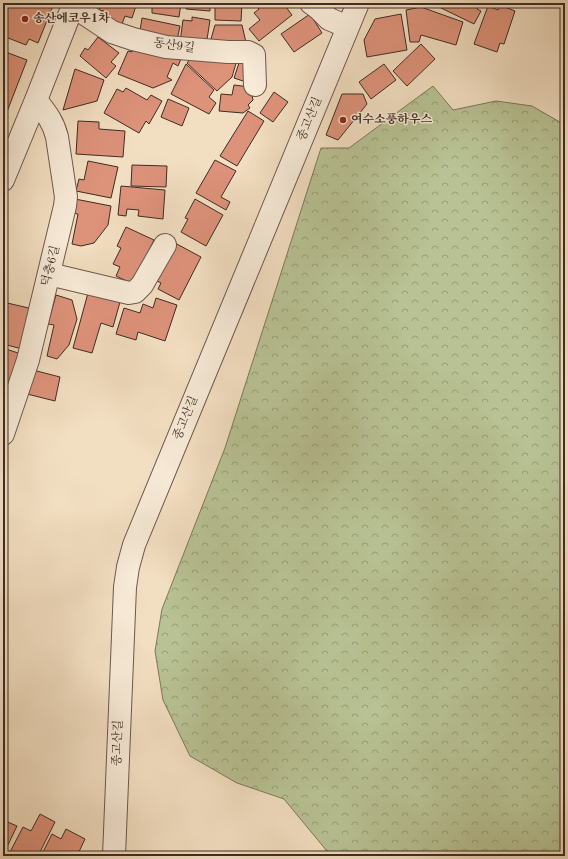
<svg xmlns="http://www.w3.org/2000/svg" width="568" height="859" font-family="'Old Standard TT','Noto Serif KR',serif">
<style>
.forest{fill:url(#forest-crowns);stroke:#7c775c}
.building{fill:#dd927a;stroke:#3f2c25}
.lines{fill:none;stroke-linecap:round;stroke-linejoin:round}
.minor-casing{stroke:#6c584c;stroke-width:24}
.minor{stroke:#f7ead7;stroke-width:22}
.poi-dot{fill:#8f2418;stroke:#f7ead7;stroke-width:1.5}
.labels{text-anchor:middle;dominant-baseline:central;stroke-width:3;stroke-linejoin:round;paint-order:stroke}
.poi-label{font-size:12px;font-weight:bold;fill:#3f2c25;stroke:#f7ead7;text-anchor:start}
.street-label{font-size:12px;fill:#3f2c25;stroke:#f7ead7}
</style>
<defs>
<pattern id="forest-crowns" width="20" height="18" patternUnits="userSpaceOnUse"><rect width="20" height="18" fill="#b8c294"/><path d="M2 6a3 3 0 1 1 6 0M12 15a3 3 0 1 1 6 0" fill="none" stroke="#979e79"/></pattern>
</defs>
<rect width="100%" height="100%" fill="#f2dec1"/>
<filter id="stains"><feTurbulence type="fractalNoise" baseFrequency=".005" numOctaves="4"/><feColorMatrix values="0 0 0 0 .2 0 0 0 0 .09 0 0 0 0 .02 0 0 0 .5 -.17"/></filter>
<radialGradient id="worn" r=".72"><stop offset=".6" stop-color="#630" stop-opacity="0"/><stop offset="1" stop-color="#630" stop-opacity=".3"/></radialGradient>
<path class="forest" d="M 433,86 L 453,110 L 496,101 L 532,106 L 565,125 L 565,856 L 331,856 L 284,799 L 237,783 L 190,756 L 163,700 L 155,651 L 162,609 L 225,448 L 321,148 L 349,148 Z"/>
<path class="building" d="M 3,3 L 54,3 L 38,43 L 29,39 L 26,45 L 3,36 Z
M 102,3 L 137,3 L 132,18 L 125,16 L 122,24 L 102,17 L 104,11 L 99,10 Z
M 150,3 L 181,3 L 179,17 L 152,13 L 152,6 L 149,6 Z
M 186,3 L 210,3 L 210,11 L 186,9 Z
M 215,3 L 242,3 L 241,21 L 215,20 Z
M 253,3 L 283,3 L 292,15 L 259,41 L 249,29 L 260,20 L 254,13 L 259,9 Z
M 442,3 L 480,3 L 477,9 L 481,11 L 474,24 L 439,7 Z
M 500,5 L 515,11 L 504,44 L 500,43 L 497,52 L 474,44 L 488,6 L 498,10 Z
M 421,7 L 463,22 L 456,45 L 421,35 L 419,42 L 410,42 L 406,10 Z
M 310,14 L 322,33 L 294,52 L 281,34 Z
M 401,14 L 407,50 L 367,57 L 364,40 L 375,19 Z
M 192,17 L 210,20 L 206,46 L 180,42 L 183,20 L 192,21 Z
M 142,18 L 180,26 L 176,45 L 139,37 Z
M 215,25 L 242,25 L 247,47 L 209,46 Z
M 98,37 L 119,53 L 111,62 L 116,66 L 106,78 L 80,56 L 85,48 L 88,50 Z
M 421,44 L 435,59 L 407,86 L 393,71 Z
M 133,47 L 181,59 L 178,66 L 173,63 L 167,77 L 172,80 L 153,88 L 118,74 L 128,51 L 132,52 Z
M 3,51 L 27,60 L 3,122 Z
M 195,53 L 237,60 L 232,77 L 217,91 L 187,63 Z
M 241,57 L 253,61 L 246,82 L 234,78 Z
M 186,64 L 214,90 L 209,97 L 216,103 L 209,114 L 171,94 Z
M 384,64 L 396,80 L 371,99 L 359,82 Z
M 75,69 L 104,80 L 97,101 L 63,110 Z
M 234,85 L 250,87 L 253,100 L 248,105 L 250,108 L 243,113 L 219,111 L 221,94 L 232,95 Z
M 126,88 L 147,100 L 151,95 L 162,101 L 149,124 L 146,121 L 139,133 L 104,113 L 117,89 L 123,92 Z
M 274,92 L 288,102 L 273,122 L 260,113 Z
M 342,94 L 363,94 L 367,104 L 338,140 L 326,135 Z
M 168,99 L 189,108 L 182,126 L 161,117 Z
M 248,111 L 264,121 L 237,166 L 220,156 Z
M 78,121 L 99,122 L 99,129 L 125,131 L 123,157 L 76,154 Z
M 215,160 L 236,171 L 221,197 L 230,202 L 226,210 L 196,193 Z
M 88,161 L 118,167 L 111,198 L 76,191 L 79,179 L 84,180 Z
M 132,165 L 167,166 L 166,187 L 131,186 Z
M 121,186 L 165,190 L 163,219 L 138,216 L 139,210 L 127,209 L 126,216 L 118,215 Z
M 75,199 L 111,206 L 108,225 L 94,243 L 81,246 L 72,244 L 78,214 L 72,213 Z
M 195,199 L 223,215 L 206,246 L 181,232 L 188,219 L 185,218 Z
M 126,227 L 154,240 L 133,284 L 116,276 L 120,267 L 113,264 L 121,248 L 117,246 Z
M 175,243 L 201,257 L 179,300 L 158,289 L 161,283 L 155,280 Z
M 88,293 L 120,302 L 113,327 L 101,323 L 92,353 L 73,348 Z
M 56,295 L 72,300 L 77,319 L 69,345 L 57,359 L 47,356 L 54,325 L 48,324 Z
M 156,298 L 177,305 L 165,341 L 138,332 L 136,340 L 116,334 L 124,308 L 140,313 L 143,304 L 153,308 Z
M 3,302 L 33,309 L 22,349 L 3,344 Z
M 3,348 L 21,354 L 14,383 L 3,380 Z
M 33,370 L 60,377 L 55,401 L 27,394 Z
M 3,382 L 14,386 L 3,414 Z
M 40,814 L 55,822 L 38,856 L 8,856 L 23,827 L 31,831 Z
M 3,820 L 17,826 L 7,847 L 3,845 Z
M 66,829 L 85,839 L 77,856 L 41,856 L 52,834 L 61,839 Z"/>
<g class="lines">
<defs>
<path id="minor" d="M 311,3 L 318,8 L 329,19 L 348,27
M 73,6 L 112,32 L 133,39 L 166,47 L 228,52 L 248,52 L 254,55 L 255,85
M 3,180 L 36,100 L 74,3
M 49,274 L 129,293 L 135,292 L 142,285 L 165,245
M 3,434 L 28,360 L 65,206 L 66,197 L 57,137 C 53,121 46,113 36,100
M 114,856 L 125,587 L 128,567 L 134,545 L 358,3"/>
</defs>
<use href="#minor" class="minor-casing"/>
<use href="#minor" class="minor"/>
</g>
<g class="poi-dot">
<circle cx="25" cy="19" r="4"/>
<circle cx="343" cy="120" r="4"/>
</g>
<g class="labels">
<g class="poi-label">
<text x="33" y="19">송산에코우1차</text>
<text x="351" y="120">여수소풍하우스</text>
</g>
<g class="street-label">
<text transform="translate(174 46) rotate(8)">동산9길</text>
<text transform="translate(310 119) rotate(-68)">종고산길</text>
<text transform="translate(51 266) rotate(-76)">덕충6길</text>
<text transform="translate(186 418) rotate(-68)">종고산길</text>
<text transform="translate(118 743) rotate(-88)">종고산길</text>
</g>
</g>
<rect width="568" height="859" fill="none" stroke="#f2dec1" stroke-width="16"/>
<rect x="4" y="4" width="560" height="851" fill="none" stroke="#3f2c25" stroke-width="2"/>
<rect x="8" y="8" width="552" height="843" fill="none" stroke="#3f2c25"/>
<rect width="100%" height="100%" filter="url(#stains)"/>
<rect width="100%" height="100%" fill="url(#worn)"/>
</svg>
